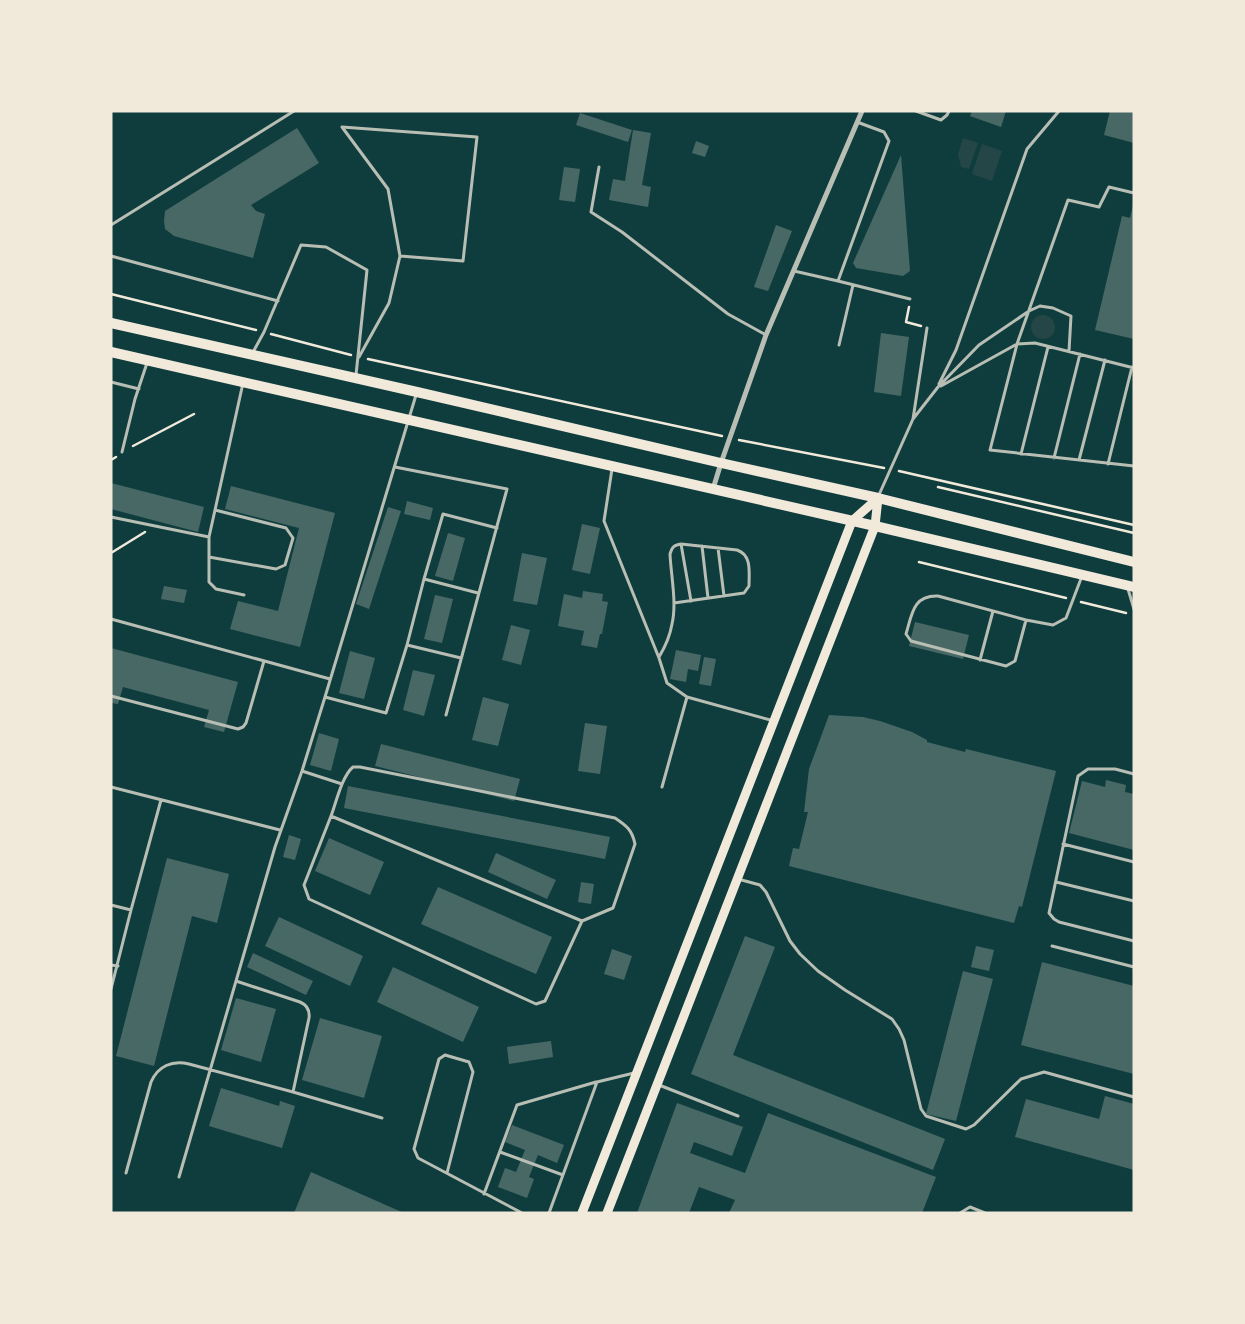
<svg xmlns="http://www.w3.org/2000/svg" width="1245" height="1324" font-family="Overpass,sans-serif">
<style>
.green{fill:#244646}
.building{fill:#486865}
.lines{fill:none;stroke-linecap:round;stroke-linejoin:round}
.path{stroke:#f1e9da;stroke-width:2.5}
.service{stroke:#b8beb3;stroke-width:3}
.minor{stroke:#b8beb3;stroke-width:5}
.secondary{stroke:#f1e9da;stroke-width:9}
.trunk{stroke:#f1e9da;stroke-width:10}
</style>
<rect width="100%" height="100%" fill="#0f3d3e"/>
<path class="green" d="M 963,138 L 978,143 L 969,169 L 961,167 L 958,154 Z
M 982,144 L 1002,151 L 992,181 L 972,174 Z
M1031 327a12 12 0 1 1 24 0a12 12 0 1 1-24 0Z"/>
<path class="building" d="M 972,111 L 1006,111 L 1001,127 L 970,116 Z
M 1110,111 L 1134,111 L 1134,143 L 1104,135 Z
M 580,113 L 632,130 L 628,142 L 576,125 Z
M 297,128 L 319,163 L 251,205 L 256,211 L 265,214 L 253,258 L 174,236 L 165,229 L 164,221 L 165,211 Z
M 633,130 L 651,133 L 642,185 L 651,187 L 648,207 L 609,200 L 613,179 L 625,181 Z
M 696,141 L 709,146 L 705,157 L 692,153 Z
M 901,155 L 910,271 L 903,276 L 856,268 L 853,263 Z
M 564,167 L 580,169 L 575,202 L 559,200 Z
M 1133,205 L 1134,205 L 1134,339 L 1095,330 L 1122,216 L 1130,218 Z
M 776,225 L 792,231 L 768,291 L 754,287 Z
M 881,333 L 909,337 L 901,396 L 874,392 Z
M 111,483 L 204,507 L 198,532 L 111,509 Z
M 231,486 L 335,513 L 300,647 L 230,629 L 238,601 L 278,611 L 299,528 L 225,509 Z
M 407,501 L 433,508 L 430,520 L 404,514 Z
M 388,507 L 401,511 L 369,609 L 356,604 Z
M 582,524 L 600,528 L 590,574 L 572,570 Z
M 448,533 L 465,538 L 453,581 L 435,576 Z
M 522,553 L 547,558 L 537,605 L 513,601 Z
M 164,586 L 187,590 L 184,603 L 161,599 Z
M 583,591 L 603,594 L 602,601 L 608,602 L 602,634 L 600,634 L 597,648 L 581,645 L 584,631 L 558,626 L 564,594 L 582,598 Z
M 435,595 L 453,599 L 442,643 L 424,639 Z
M 915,622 L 969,635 L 963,659 L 909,646 Z
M 511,625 L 530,630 L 521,665 L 502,660 Z
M 111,648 L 238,682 L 224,732 L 204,727 L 209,710 L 123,687 L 118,704 L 111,703 Z
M 676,650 L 701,655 L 698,671 L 688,669 L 686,682 L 670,679 Z
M 350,651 L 375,658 L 364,699 L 339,693 Z
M 704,657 L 716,659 L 711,686 L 699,684 Z
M 413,670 L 435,675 L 424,716 L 403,710 Z
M 483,697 L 509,704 L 498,746 L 472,740 Z
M 829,715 L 863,717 L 880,721 L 912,732 L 927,740 L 927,742 L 965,752 L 966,749 L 1056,771 L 1022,907 L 1019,906 L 1014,923 L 789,866 L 793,848 L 799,849 L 808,812 L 804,812 L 809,769 Z
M 585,723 L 607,726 L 600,774 L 578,771 Z
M 319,733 L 339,739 L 331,771 L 310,765 Z
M 381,744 L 520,779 L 514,801 L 375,766 Z
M 1106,780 L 1126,785 L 1125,792 L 1134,794 L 1134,850 L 1069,833 L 1082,781 L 1105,787 Z
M 348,786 L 610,837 L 605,859 L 344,808 Z
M 289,835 L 301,839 L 295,860 L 283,857 Z
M 329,838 L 384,862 L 370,895 L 315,871 Z
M 496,853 L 556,880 L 547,899 L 488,872 Z
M 167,858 L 229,874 L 217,923 L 192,916 L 154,1066 L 116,1056 Z
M 581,882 L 594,884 L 591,904 L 578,902 Z
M 438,887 L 552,937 L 536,974 L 421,924 Z
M 279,917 L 363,956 L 350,986 L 265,946 Z
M 745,936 L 775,947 L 733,1055 L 945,1139 L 933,1170 L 691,1074 Z
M 976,946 L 994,950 L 989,971 L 971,967 Z
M 612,949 L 632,956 L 624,980 L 604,974 Z
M 253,953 L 313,981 L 306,995 L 247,967 Z
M 1042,962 L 1134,986 L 1134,1074 L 1021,1045 Z
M 393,967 L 479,1007 L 463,1042 L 377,1002 Z
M 963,971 L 993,979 L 956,1121 L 926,1114 Z
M 236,998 L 276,1009 L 261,1062 L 221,1050 Z
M 320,1018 L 382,1036 L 364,1098 L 302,1080 Z
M 551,1041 L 553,1057 L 509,1064 L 507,1047 Z
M 221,1088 L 279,1106 L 280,1101 L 295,1106 L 282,1148 L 209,1126 Z
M 1105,1096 L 1134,1104 L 1134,1170 L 1015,1137 L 1026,1099 L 1099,1119 Z
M 677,1103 L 743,1127 L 732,1156 L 694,1142 L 690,1153 L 745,1173 L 768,1113 L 936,1177 L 922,1213 L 729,1213 L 735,1200 L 699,1187 L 689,1213 L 637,1213 Z
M 512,1125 L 564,1145 L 557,1163 L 538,1155 L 529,1177 L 534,1179 L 527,1198 L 498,1187 L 505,1168 L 516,1172 L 525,1150 L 505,1142 Z
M 311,1172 L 404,1213 L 294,1213 Z"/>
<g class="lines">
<path class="path" d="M 111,294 L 256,330
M 909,307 L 906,322 L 921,326
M 271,334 L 351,355
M 368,359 L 722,436
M 739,440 L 884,468
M 133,446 L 194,414
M 111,460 L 116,457
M 899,471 L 1134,525
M 938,487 L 1134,533
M 111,553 L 145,532
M 919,562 L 1066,598
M 1081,602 L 1126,613"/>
<path class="service" d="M 916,111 L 941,120 L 947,115 L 949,111
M 599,167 L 591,212 L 622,232 L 728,314 L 766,335
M 1134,193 L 1109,187 L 1099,207 L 1068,200 L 1017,344 L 990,450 L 1134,466
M 111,225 L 294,111
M 111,256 L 278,301
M 794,271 L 838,281 L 889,141 L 884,132 L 857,122
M 838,281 L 910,299
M 839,345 L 853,285
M 252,354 L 264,332 L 301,245 L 326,247 L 367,270 L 356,375
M 359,357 L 389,303 L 400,256 L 463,261 L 477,137 L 342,127 L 388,189 L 400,256
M 111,382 L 139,389
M 939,384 L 956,350 L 1027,149 L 1059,111
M 941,386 L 1017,344 L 1035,343 L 1134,368
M 913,419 L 927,328
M 122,452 L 135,399 L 147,363
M 1021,454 L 1048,347
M 1054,458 L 1080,354
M 1079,460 L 1105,360
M 1108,464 L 1132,367
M 395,467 L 507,489 L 446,715
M 612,469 L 604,521 L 659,658 L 667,683 L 687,697 L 774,721
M 878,497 L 913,419 L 938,387 L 979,345 L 1029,311 L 1040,306 L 1053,308 L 1071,316 L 1069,351
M 215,510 L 209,537 L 209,557 L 276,569 L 285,565 L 293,538 L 286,528 L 215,510 L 243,383
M 111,517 L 209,537
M 681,544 L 691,601
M 702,546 L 708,598
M 718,548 L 724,596
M 209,557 L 209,582 L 216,589 L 244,595
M 424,579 L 407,645 L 461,658
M 1128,589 L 1134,609
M 478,593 L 424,579 L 443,514 L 497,528
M 111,619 L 330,679
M 1026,620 L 1015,661 L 1006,666 L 911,641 L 906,634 C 912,614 913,595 938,596 L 1026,620 L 1053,625 L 1066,618 L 1082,576
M 659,657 C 665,647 670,636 672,624 C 677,603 671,576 670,554 C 672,547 674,545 681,544 L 737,550 C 752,555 749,572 749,586 L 744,593 L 674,603
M 980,660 L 993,611
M 111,696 L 238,729 L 243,727 L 246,723 L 264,661
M 325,697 L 386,713 L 407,645
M 353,767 L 360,767 L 615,818 C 627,826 632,830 635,844 L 613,908 L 582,921 L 331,816 C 336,803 342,776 353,767 Z
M 302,771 L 342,784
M 1134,774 L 1115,769 L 1088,769 L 1078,776 L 1049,913 L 1054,919 L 1059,922 L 1134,941
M 111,787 L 280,830
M 662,787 L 687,697
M 331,816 L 304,885 L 309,899 L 536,1004 L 545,1001 L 582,921
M 1063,844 L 1134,862
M 738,879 L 760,885 L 766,892 L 790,941 L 800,954 L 818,971 L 845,990 L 892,1019 L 899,1029 L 904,1040 L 921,1109 L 926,1116 L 966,1129 L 974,1125 L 1021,1079 L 1044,1072 L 1134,1097
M 1056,882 L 1134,901
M 111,905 L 131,910
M 1052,946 L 1134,967
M 111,965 L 118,966
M 236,981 L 300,1002 C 307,1005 310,1010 309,1018 L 293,1092
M 111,989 L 131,910 L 161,800
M 659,1085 L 738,1116
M 500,1152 L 563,1175
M 126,1173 L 151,1082 C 158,1066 172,1060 189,1064 L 293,1092 L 382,1118
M 447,1173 L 473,1072 L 469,1062 L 445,1055 L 439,1059 L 414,1149 L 418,1158 L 522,1213
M 179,1177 L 275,847 L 302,771 L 325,697 L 416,395
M 484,1194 L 517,1105 L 596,1082
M 549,1213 L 597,1082 L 634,1073
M 960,1213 L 970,1207 L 985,1213"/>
<path class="minor" d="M 713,489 L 721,463 L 766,335 L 862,111"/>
<path class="secondary" d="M 582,1213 L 852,521 L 878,498
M 607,1213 L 864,554 L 875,526 L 878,498"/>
<path class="trunk" d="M 111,323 L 417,392 L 721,463 L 878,498 L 1134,562
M 111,352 L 875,526 L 1134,587"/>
</g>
<rect width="1245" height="1324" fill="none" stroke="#f1e9da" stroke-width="225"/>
</svg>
